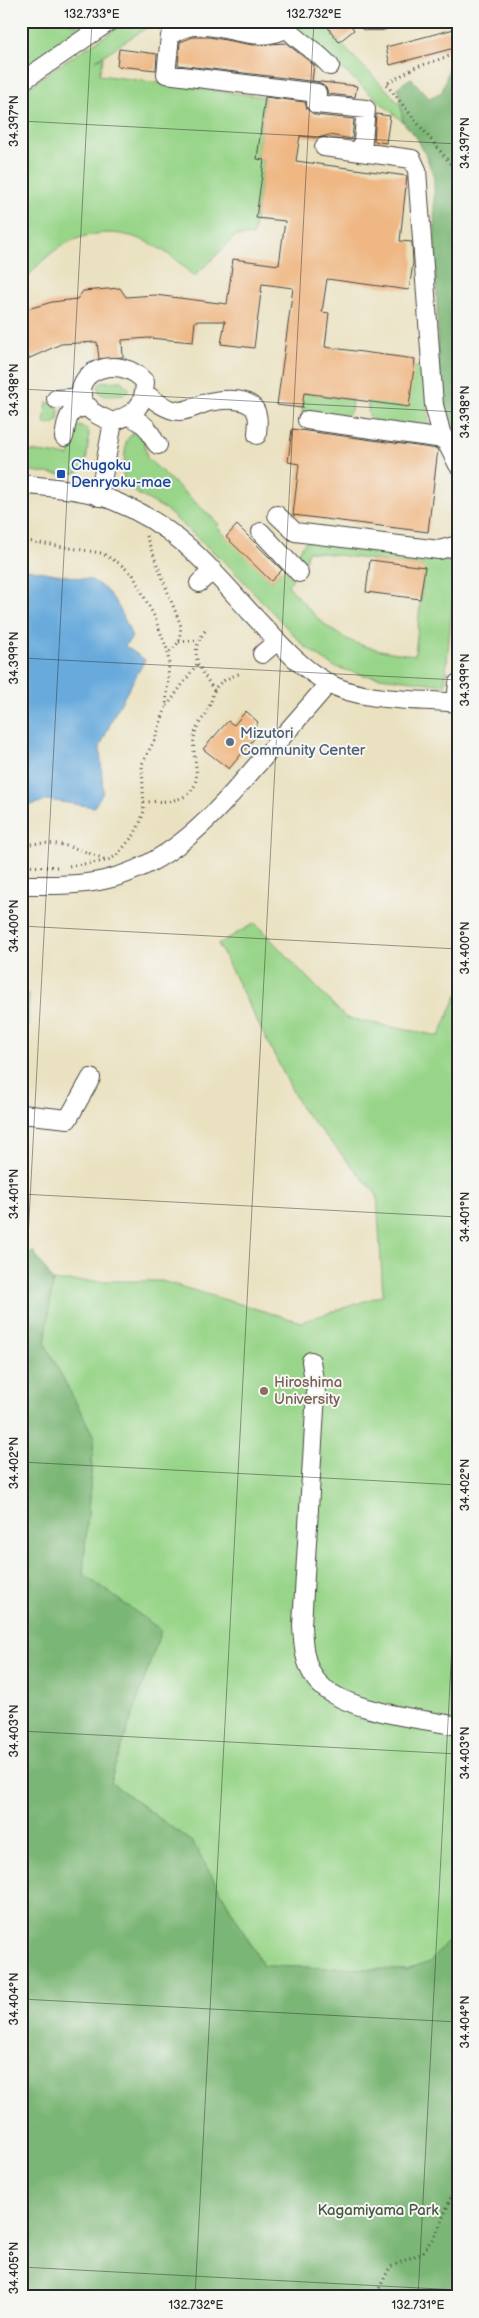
<svg xmlns="http://www.w3.org/2000/svg" width="479" height="2318" font-family="'Balsamiq Sans',sans-serif">
<style>
.green{fill:#98d589;stroke:#62805a}
.forest{fill:#7ab675;stroke:#527050}
.water{fill:#67aadc;stroke:#496a84}
.building{fill:#efb783}
.lines{fill:none;stroke-linecap:round;stroke-linejoin:round}
.minor-casing{stroke:#484641;stroke-width:20}
.path{stroke:#484641;stroke-width:3;stroke-dasharray:1 4;stroke-linecap:butt}
.minor{stroke:#fff;stroke-width:18}
.ticks{fill:none;stroke:#2b2b2b;stroke-width:1;stroke-opacity:0.45}
.transit-dot{fill:#1a4fb4;stroke:#f6f6f2;stroke-width:2}
.service-dot{fill:#5c6f8a;stroke:#f6f6f2;stroke-width:2}
.education-dot{fill:#8d6e63;stroke:#f6f6f2;stroke-width:2}
.labels{text-anchor:middle;dominant-baseline:central;stroke-width:4;stroke-linejoin:round;paint-order:stroke}
.transit-label{font-size:15px;fill:#164399;stroke:#f6f6f2;text-anchor:start}
.service-label{font-size:15px;fill:#4e5e75;stroke:#f6f6f2;text-anchor:start}
.education-label{font-size:15px;fill:#785e54;stroke:#f6f6f2;text-anchor:start}
.park-label{font-size:15px;fill:#465642;stroke:#f6f6f2}
.neatline{fill:none;stroke:#2b2b2b;stroke-width:2}
.ticks-label{font-size:12px;text-anchor:middle;fill:#2b2b2b}
</style>
<rect width="100%" height="100%" fill="#f6f6f2"/>
<filter id="ink" filterUnits="userSpaceOnUse"><feTurbulence type="fractalNoise" baseFrequency=".02" numOctaves="2"/><feDisplacementMap in="SourceGraphic" scale="10" xChannelSelector="R" yChannelSelector="G"/><feConvolveMatrix kernelMatrix="1 2 1 2 8 2 1 2 1" color-interpolation-filters="sRGB"/></filter>
<filter id="wash" filterUnits="userSpaceOnUse"><feTurbulence type="fractalNoise" baseFrequency=".0096" numOctaves="4" result="noise"/><feDisplacementMap in="SourceGraphic" scale="20" xChannelSelector="R" yChannelSelector="G"/><feGaussianBlur stdDeviation="1.12" result="paint"/><feColorMatrix in="noise" values="0 0 0 0 0 0 0 0 0 0 0 0 0 0 0 0 0 1.4 0 .05"/><feComposite in="paint" operator="in"/></filter>
<g filter="url(#wash)">
<rect width="100%" height="100%" fill="#eae1c0"/>
<path class="green" d="M 21,21 L 63,21 L 75,25 L 80,21 L 92,21 L 94,24 L 21,74 Z
M 128,21 L 157,21 L 96,60 L 104,56 L 99,75 L 265,97 L 257,159 L 264,160 L 253,236 L 236,236 L 194,277 C 138,217 69,217 21,286 L 21,95 L 43,76 Z
M 293,21 L 318,21 L 387,90 L 401,106 L 403,122 L 296,29 Z
M 414,367 L 425,368 L 429,423 L 427,427 L 422,429 L 375,422 C 367,416 368,411 368,402 Z
M 121,381 L 129,389 L 125,394 L 104,396 L 99,392 L 98,386 L 101,382 Z
M 293,392 L 352,399 L 351,411 L 345,418 L 339,419 L 302,413 L 303,401 L 286,399 Z
M 47,402 L 56,405 L 59,410 L 58,420 L 54,424 L 44,424 Z
M 78,426 L 86,428 L 89,433 C 88,443 88,455 85,465 C 80,482 35,471 21,469 L 21,450 L 69,456 L 74,430 Z
M 133,433 L 138,435 L 144,440 L 147,458 L 219,524 L 217,527 L 271,581 L 283,569 L 293,579 L 288,585 C 330,636 348,648 415,655 L 424,567 L 308,551 L 303,570 L 294,560 L 305,542 L 314,541 L 458,562 L 458,583 L 454,583 L 445,685 L 363,675 L 333,666 L 304,646 L 230,567 L 165,509 L 136,493 L 123,478 L 126,441 Z
M 255,923 L 346,1018 L 439,1036 L 458,993 L 458,2297 L 406,1970 L 263,1966 L 193,1843 L 110,1782 L 161,1630 L 83,1574 L 94,1437 L 45,1344 L 53,1281 L 162,1281 L 301,1322 L 383,1295 L 377,1195 L 301,1108 L 218,944 Z
M 21,994 L 29,994 L 25,1088 L 21,1087 Z"/>
<path class="forest" d="M 458,61 L 458,439 C 436,400 438,348 437,304 C 435,262 434,220 434,178 L 427,158 L 417,138 L 403,122 L 398,87 L 411,78 L 429,98 L 442,92 L 450,64 Z
M 33,1251 L 53,1281 L 45,1344 L 94,1437 L 83,1574 L 161,1630 L 110,1782 L 193,1843 L 263,1966 L 406,1970 L 430,1962 L 458,1928 L 458,2297 L 21,2297 L 21,1257 Z"/>
<path class="water" d="M 21,568 L 91,580 C 115,592 122,613 132,637 L 125,646 L 145,660 L 114,715 L 100,747 L 103,792 L 94,807 L 48,800 L 21,808 Z"/>
<g id="blocks">
<path class="building" d="M 323,21 L 348,21 L 354,30 L 339,42 Z
M 458,28 L 458,47 L 390,65 L 386,47 Z
M 193,37 L 209,37 L 253,45 L 286,43 L 314,65 L 312,81 L 357,86 L 355,97 L 328,94 L 326,88 L 318,82 L 178,65 L 180,42 Z
M 119,49 L 157,54 L 156,70 L 117,66 Z
M 265,97 L 305,102 L 307,109 L 315,115 L 354,119 L 352,139 L 329,135 L 318,138 L 300,136 L 296,161 L 407,176 L 400,241 L 412,242 L 413,263 L 409,290 L 327,279 L 322,312 L 329,313 L 325,347 L 415,359 L 409,407 L 304,393 L 302,408 L 277,405 L 293,288 L 262,284 L 254,348 L 221,344 L 225,321 L 195,321 L 193,342 L 149,338 L 122,340 L 123,357 L 99,359 L 97,342 L 61,344 L 21,362 L 21,311 L 52,302 L 77,299 L 83,291 L 120,288 L 126,297 L 155,295 L 227,304 L 233,259 L 279,265 L 285,221 L 256,218 L 264,160 L 257,159 Z
M 376,114 L 390,116 L 386,143 L 374,141 Z
M 292,429 L 438,449 L 428,532 L 293,515 L 299,464 L 288,462 Z
M 237,525 L 282,570 L 271,581 L 226,537 Z
M 370,560 L 425,567 L 420,599 L 366,592 Z
M 246,711 L 258,722 L 253,731 L 257,735 L 229,769 L 203,749 L 228,721 L 234,725 Z"/>
</g>
</g>
<g filter="url(#ink)">
<use href="#blocks" fill-opacity="0" stroke="#484641" stroke-width="1"/>
<g class="lines">
<defs>
<path id="minor" d="M 283,21 L 281,31 C 245,46 203,9 170,36 L 166,74 L 317,93 L 316,104 L 366,109 L 362,151
M 367,21 L 382,21
M 283,23 C 295,41 316,49 330,66
M 21,82 L 110,21
M 324,147 L 412,159 L 417,170 L 434,405 L 441,432 L 458,465
M 145,393 C 155,401 166,410 179,411 C 189,411 200,404 209,402 C 224,399 253,396 257,415 C 259,421 257,429 257,435
M 56,399 L 72,398 L 83,395
M 128,416 C 136,419 144,423 149,431 C 153,436 153,441 158,445
M 307,420 L 444,439
M 64,437 C 68,418 66,409 89,407
M 21,484 C 52,488 85,489 114,501 C 175,525 208,565 250,612 C 275,638 296,665 328,683 C 362,702 419,699 458,703
M 99,497 L 113,422 C 135,413 144,408 145,382 C 118,351 68,373 84,403 C 89,412 103,418 113,422
M 277,515 L 295,532 L 439,550 L 458,545
M 261,532 L 299,573
M 199,583 L 213,570
M 262,654 L 276,642
M 456,703 L 458,683
M 21,885 C 49,885 77,886 104,880 C 171,865 214,815 256,766 C 281,739 305,711 329,683
M 21,1114 L 68,1119 L 91,1078
M 311,1361 L 316,1393 L 302,1625 C 303,1644 304,1664 316,1680 C 341,1712 419,1718 458,1726"/>
</defs>
<use href="#minor" class="minor-casing"/>
<path class="path" d="M 458,53 L 414,68 L 386,84 L 458,173
M 146,536 L 181,626 L 179,642 L 167,654
M 21,540 L 101,553 L 119,563 L 133,575 L 154,616 L 167,649 L 169,664 L 166,707 L 155,739 L 142,764 L 144,811 L 140,823 L 134,835 L 116,856 L 106,861 L 68,866
M 205,631 C 187,655 200,668 214,690
M 179,642 L 198,640
M 167,706 L 197,664
M 144,802 C 157,801 179,803 189,793 C 204,780 191,755 194,738 C 197,721 204,720 209,707 C 212,701 212,694 215,689 C 219,681 233,676 241,673
M 21,846 C 53,838 77,848 106,860
M 21,866 L 59,867
M 375,2297 L 390,2267 L 423,2252 L 437,2232 L 454,2190 L 458,2188"/>
<use href="#minor" class="minor"/>
</g>
</g>
<path class="ticks" d="M 21,121 L 458,144M 21,389 L 458,412M 21,658 L 458,680M 21,926 L 458,949M 21,1194 L 458,1217M 21,1372 L 92,21M 21,1462 L 458,1485M 21,1731 L 458,1754M 21,1999 L 458,2022M 21,2267 L 458,2290M 195,2297 L 314,21M 418,2297 L 458,1530"/>
<rect class="transit-dot" x="56" y="469" width="10" height="10" rx="2.5"/>
<circle class="service-dot" cx="230" cy="742" r="5"/>
<circle class="education-dot" cx="264" cy="1391" r="5"/>
<g class="labels">
<g class="transit-label">
<text x="71" y="465">Chugoku<tspan x="71" dy="17">Denryoku-mae</tspan></text>
</g>
<g class="service-label">
<text x="240" y="733">Mizutori<tspan x="240" dy="17">Community Center</tspan></text>
</g>
<g class="education-label">
<text x="274" y="1382">Hiroshima<tspan x="274" dy="17">University</tspan></text>
</g>
<g class="park-label">
<text x="378" y="2210">Kagamiyama Park</text>
</g>
</g>
<rect width="479" height="2318" fill="none" stroke="#f6f6f2" stroke-width="55"/>
<rect x="28" y="28" width="424" height="2262" class="neatline"/>
<g class="ticks-label">
<text x="92" y="18">132.733°E</text>
<text x="314" y="18">132.732°E</text>
<text transform="translate(14 121) rotate(-90)" y="4">34.397°N</text>
<text transform="translate(465 143) rotate(-90)" y="4">34.397°N</text>
<text transform="translate(14 390) rotate(-90)" y="4">34.398°N</text>
<text transform="translate(465 412) rotate(-90)" y="4">34.398°N</text>
<text transform="translate(14 658) rotate(-90)" y="4">34.399°N</text>
<text transform="translate(465 680) rotate(-90)" y="4">34.399°N</text>
<text transform="translate(14 926) rotate(-90)" y="4">34.400°N</text>
<text transform="translate(465 948) rotate(-90)" y="4">34.400°N</text>
<text transform="translate(14 1194) rotate(-90)" y="4">34.401°N</text>
<text transform="translate(465 1217) rotate(-90)" y="4">34.401°N</text>
<text transform="translate(14 1463) rotate(-90)" y="4">34.402°N</text>
<text transform="translate(465 1485) rotate(-90)" y="4">34.402°N</text>
<text transform="translate(14 1731) rotate(-90)" y="4">34.403°N</text>
<text transform="translate(465 1753) rotate(-90)" y="4">34.403°N</text>
<text transform="translate(14 1999) rotate(-90)" y="4">34.404°N</text>
<text transform="translate(465 2022) rotate(-90)" y="4">34.404°N</text>
<text transform="translate(14 2268) rotate(-90)" y="4">34.405°N</text>
<text x="196" y="2309">132.732°E</text>
<text x="418" y="2309">132.731°E</text>
</g>
</svg>
